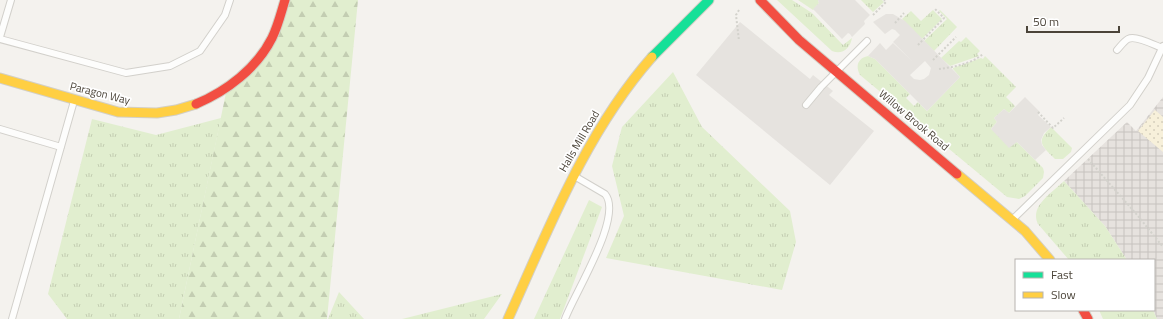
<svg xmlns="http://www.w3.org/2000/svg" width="1163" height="319" font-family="'Titillium Web',sans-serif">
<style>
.industrial{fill:url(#industrial-grid)}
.grass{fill:url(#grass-tufts)}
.forest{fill:url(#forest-firs)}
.sand{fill:url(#sand-dots)}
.parking{fill:#e6e3df;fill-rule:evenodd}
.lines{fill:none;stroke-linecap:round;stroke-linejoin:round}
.lane-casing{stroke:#d2d0cb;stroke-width:8}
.fast-casing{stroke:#d3cfc5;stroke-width:11}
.slow-casing{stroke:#d3cfc5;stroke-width:11}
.jam-casing{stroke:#d3cfc5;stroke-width:11}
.path{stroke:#d3d2cc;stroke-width:2;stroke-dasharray:2 2;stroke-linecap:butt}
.lane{stroke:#fdfdfc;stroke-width:6}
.fast{stroke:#16e098;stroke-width:9}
.slow{stroke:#ffcf43;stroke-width:9}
.jam{stroke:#f24e42;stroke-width:9}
.labels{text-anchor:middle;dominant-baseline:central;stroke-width:3.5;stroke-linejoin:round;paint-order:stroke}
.street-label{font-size:11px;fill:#4b4439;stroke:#fff}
</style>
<defs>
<pattern id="industrial-grid" width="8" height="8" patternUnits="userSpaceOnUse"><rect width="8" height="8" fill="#e6e2de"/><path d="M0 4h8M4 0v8" fill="none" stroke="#c7c3bf"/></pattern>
<pattern id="grass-tufts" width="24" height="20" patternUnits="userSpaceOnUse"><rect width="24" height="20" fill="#e1eecf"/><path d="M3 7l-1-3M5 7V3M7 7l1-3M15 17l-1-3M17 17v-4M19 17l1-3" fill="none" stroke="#c3cdb2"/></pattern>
<pattern id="forest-firs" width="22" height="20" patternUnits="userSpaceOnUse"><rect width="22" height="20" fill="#e1eecf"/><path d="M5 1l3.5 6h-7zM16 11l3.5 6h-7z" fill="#c3cdb2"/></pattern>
<pattern id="sand-dots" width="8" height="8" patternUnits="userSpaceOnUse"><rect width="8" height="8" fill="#f7f0da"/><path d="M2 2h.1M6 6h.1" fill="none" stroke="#d5cfbc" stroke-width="1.8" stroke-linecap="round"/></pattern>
</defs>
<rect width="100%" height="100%" fill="#f4f2ee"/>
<path class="industrial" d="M 1163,97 L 1163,319 L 1157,319 L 1153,310 L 1154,260 L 1127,260 L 1105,226 L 1064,181 L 1127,122 L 1136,131 Z"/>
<path class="grass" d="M 777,0 L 792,0 L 812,13 L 843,45 L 852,38 C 850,49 842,55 832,51 Z
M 798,0 L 818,0 L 819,3 L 813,10 Z
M 861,0 L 882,0 L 884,2 L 873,12 Z
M 933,10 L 942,19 L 922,39 L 902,19 L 911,11 L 921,21 Z
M 940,10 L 957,27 L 934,51 L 924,41 L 947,19 L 939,11 Z
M 966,37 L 980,51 L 977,54 L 979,56 L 950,66 L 941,58 L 959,41 L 961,42 Z
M 868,56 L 875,59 L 910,94 L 906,98 L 914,106 L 918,102 L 927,111 L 960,77 L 953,69 L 953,68 L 981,58 L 983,59 L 985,56 L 1016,87 L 1006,97 L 1015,106 L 1009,113 L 1004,109 L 994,118 L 997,122 L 991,129 L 1017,142 L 1043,168 L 1044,172 L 1043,178 L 1025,196 L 1019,199 L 1007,197 L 860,75 C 855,66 858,58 868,56 Z
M 673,72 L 702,127 L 790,211 L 796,242 L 782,290 L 606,258 L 624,216 L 612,166 L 622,127 Z
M 221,118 L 179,319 L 67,319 L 48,294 L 92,119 L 156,135 Z
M 1051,127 L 1072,148 L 1071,152 L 1063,159 L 1055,159 C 1042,146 1035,142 1051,127 Z
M 1064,181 L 1105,226 L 1127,260 L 1069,260 L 1038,224 C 1029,206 1053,192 1064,181 Z
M 589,200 L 602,207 L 560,319 L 534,319 Z
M 339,292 L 364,319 L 328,319 Z
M 502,294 L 484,319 L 402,319 Z
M 1099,310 L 1153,310 L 1157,319 L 1103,319 Z"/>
<path class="forest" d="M 287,0 L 358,0 L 327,319 L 179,319 L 227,88 L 277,33 Z"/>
<path class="sand" d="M 1155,110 L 1163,117 L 1163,152 L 1138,131 Z"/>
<path class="parking" d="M 818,0 L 855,0 L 870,15 L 864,21 L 865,24 L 852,37 L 850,34 L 848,33 L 842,39 L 813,9 L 819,3 Z
M 886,14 L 893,14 L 905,21 L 960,77 L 927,111 L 875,59 L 868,56 L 880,43 L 886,50 L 893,43 L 912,61 L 893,42 L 900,35 L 895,30 L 892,29 L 885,34 L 873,22 ZM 925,61 L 931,68 L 929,75 L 924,79 L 920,80 L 914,79 L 910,75 Z
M 740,22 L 810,79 L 813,75 L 833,91 L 829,95 L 874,131 L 830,185 L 696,75 Z
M 1025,97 L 1040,112 L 1038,115 L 1051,127 L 1044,133 L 1041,140 L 1042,145 L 1046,150 L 1035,160 L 1017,142 L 1009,148 L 991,129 L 997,122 L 994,118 L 1004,109 L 1009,113 Z"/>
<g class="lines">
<defs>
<path id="lane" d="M 0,37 L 11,0
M 0,39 L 126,73 L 170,66 L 200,51 L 225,15 L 230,0
M 1117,50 C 1120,47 1124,41 1128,39 C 1136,35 1154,45 1162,48
M 806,105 L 821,87 L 867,41
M 0,129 L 61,147
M 1012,220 L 1130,105 L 1148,78 L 1163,46
M 12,319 L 74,101
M 565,319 C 574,294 624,216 605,194 L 576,177"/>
<path id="fast" d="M 652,57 L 709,0"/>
<path id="slow" d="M 0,78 L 118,112 L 157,113 L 176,110 L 196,104
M 957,174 L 1025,231 L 1050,260
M 508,319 C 549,228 586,132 652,57"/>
<path id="jam" d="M 760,0 L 799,40 L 957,174
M 196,104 C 227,91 257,68 272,38 C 278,26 281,13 285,0
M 1083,310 L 1088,319"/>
</defs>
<use href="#lane" class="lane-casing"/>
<use href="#fast" class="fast-casing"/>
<use href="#slow" class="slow-casing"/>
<use href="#jam" class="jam-casing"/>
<path class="path" d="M 739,10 L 736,15 L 739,41
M 873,15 L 886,2 L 884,0
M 895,23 L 904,13
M 918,45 L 944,18 L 934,8
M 933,60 L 956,37
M 939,69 C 954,67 971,64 983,54
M 1038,112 L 1053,128 L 1064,118
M 1088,159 L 1138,216 L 1163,247"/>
<use href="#lane" class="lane"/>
<use href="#fast" class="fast"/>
<use href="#slow" class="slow"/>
<use href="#jam" class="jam"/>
</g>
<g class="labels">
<g class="street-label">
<text transform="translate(100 93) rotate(14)">Paragon Way</text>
<text transform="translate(914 120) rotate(40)">Willow Brook Road</text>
<text transform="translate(579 141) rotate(-60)">Halls Mill Road</text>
</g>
</g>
<rect x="1015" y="259" width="140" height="52" fill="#ffffff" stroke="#b7b4b0"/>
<rect x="1023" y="272" width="20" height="6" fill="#16e098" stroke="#b7b4b0"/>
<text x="1051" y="279" font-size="12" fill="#4b4439">Fast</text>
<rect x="1023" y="292" width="20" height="6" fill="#ffcf43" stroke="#b7b4b0"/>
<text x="1051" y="299" font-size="12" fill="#4b4439">Slow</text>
<path d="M1027 26v6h92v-6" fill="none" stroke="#4b4439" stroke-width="2"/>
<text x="1033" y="26" font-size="12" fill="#4b4439" stroke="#ffffff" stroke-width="3" paint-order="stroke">50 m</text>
</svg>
